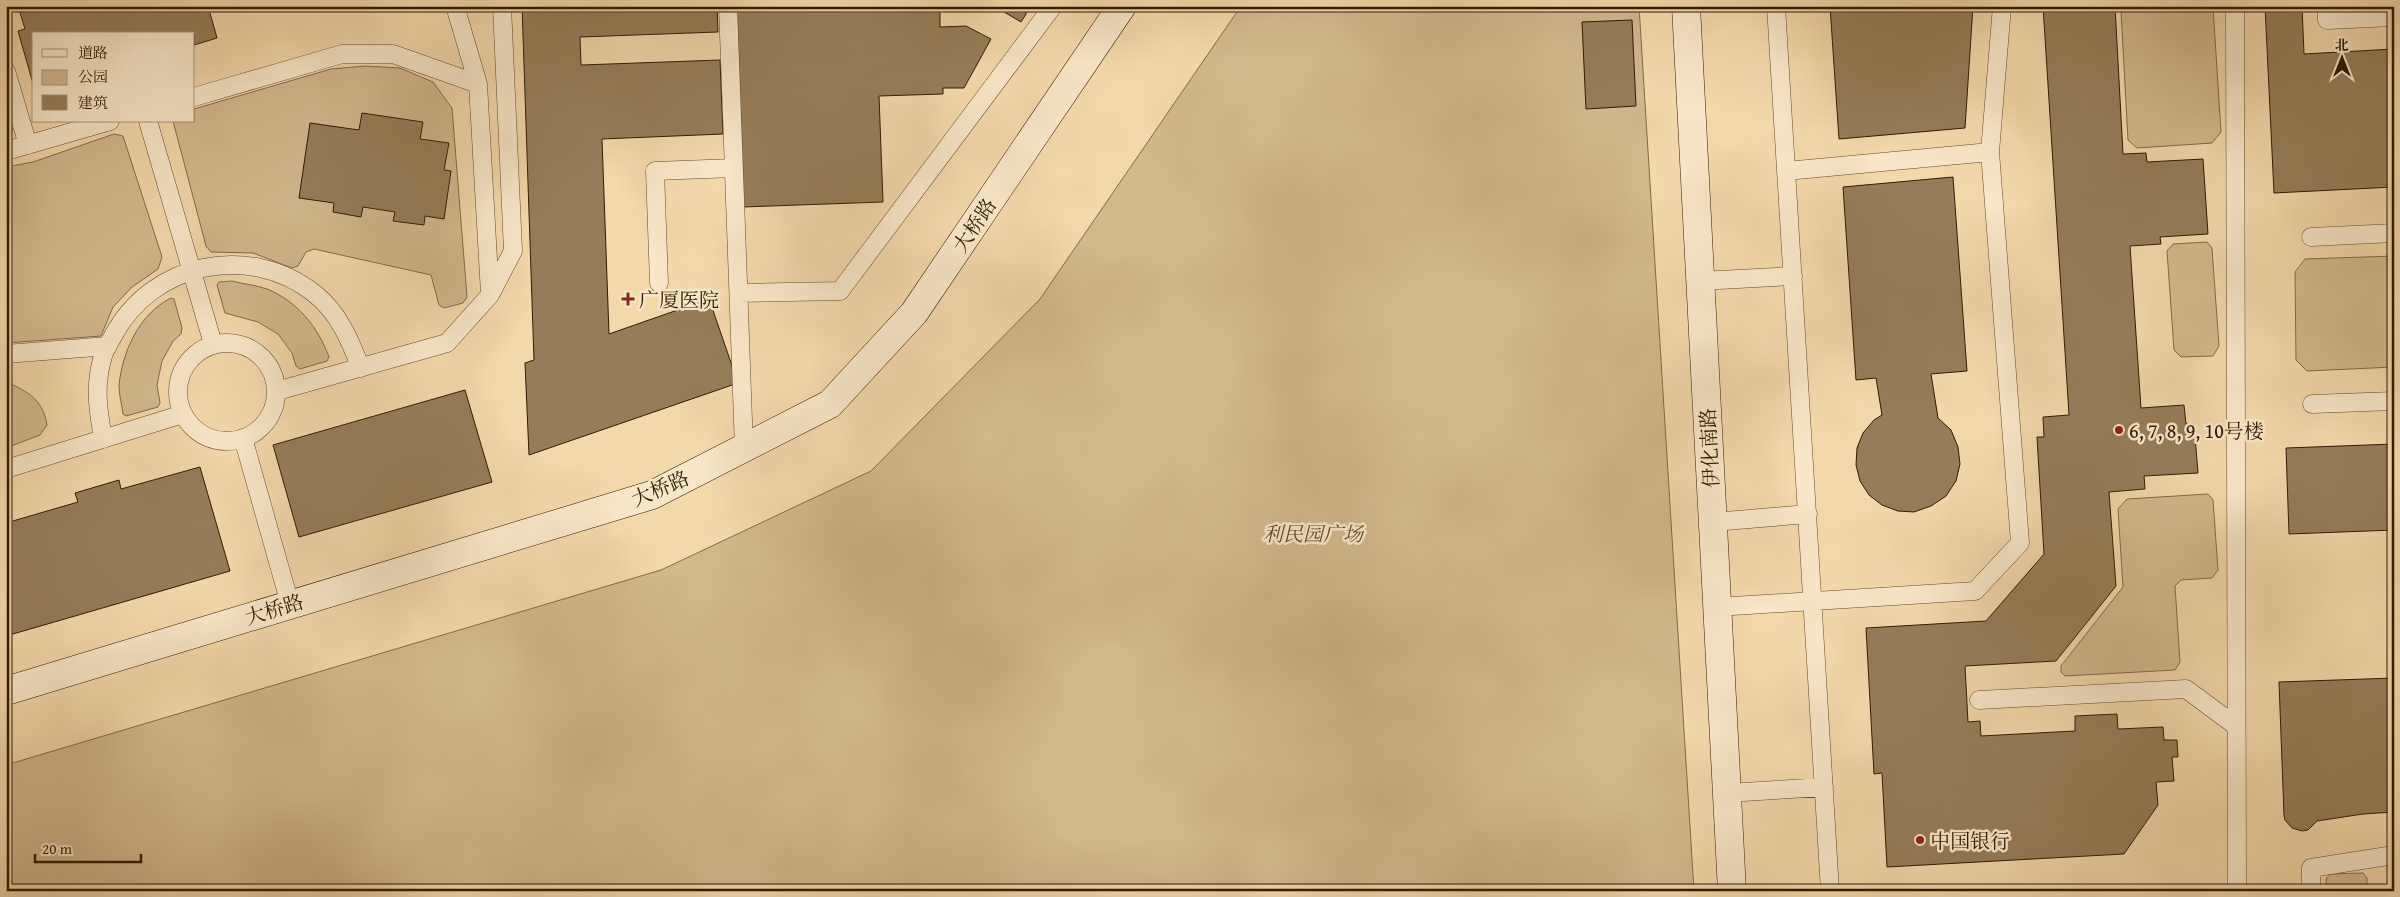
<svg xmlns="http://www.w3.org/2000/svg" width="2400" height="897" font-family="'Gentium Book Plus','Noto Serif SC',serif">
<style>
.green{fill:#d2b88d;stroke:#816a48}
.building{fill:#957d59;stroke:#301b02}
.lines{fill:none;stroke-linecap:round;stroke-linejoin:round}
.service-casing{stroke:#614a2c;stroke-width:19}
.secondary-casing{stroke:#301b02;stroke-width:29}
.service{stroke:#f7e6c7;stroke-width:18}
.secondary{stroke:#f7e6c7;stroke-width:28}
.poi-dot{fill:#8f2418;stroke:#f7e6c7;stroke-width:2}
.labels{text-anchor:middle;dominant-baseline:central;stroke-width:5;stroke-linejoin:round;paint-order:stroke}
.street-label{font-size:20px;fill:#301b02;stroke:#f7e6c7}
.poi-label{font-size:20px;fill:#301b02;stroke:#f7e6c7;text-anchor:start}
.park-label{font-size:20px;font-style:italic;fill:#614a2c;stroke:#f7e6c7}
</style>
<rect width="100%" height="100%" fill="#f3d8a9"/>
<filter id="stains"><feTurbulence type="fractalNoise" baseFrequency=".004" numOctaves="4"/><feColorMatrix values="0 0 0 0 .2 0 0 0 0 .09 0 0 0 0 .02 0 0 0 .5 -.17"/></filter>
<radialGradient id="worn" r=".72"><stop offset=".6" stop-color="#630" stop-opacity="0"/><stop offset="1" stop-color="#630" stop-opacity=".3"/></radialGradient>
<path class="green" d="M 1241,6 L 1639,6 L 1694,891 L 6,891 L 6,765 L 661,570 L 871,471 L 1040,299 Z
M 2125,6 L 2213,7 L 2221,132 L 2212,143 L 2137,148 L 2128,140 L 2121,11 Z
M 365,66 L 400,68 L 433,82 L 452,108 L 467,297 L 463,303 L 444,308 L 439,305 L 431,275 L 314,249 L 306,252 L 298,266 L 292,268 L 253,253 L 211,252 L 206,246 L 173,121 L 194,121 L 194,109 L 331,69 Z
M 114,134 L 123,136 L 162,257 L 158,269 L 132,287 L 113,307 L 101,336 L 6,343 L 6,167 L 33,162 Z
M 2207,242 L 2212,248 L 2219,346 L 2213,356 L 2181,357 L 2174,350 L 2167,251 L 2173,244 Z
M 2394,256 L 2394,367 L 2307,371 L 2296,360 L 2295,272 L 2305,259 Z
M 232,281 C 243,284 256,285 267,289 C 297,301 318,327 329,357 L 327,361 L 300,369 L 296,366 L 292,353 L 278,334 L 258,322 L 225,313 L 217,285 L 219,282 Z
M 171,298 L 174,299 L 182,328 L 181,334 L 173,341 L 162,361 L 157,385 L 160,403 L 158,407 L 126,416 L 123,414 C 122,405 119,395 119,386 C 122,352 139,314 171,298 Z
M 6,382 C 28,391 43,400 47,425 L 40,435 L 6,448 Z
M 2208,494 L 2213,500 L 2218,570 L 2212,578 L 2181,580 L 2175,586 L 2180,662 L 2175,670 L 2065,676 L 2061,672 L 2061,666 L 2123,587 L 2118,509 L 2127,499 Z
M 2363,873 L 2367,878 L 2367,891 L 2326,891 L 2326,879 L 2330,874 Z"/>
<path class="building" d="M 18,6 L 208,6 L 217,38 L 194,45 L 194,34 L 34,34 L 34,87 L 18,31 L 25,29 Z
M 522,6 L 717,6 L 718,32 L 580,37 L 581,65 L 720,60 L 723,134 L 602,139 L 609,334 L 709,299 L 738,383 L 529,455 L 525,363 L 534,360 Z
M 735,6 L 926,6 L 940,13 L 940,27 L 966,26 L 991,39 L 964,88 L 943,88 L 943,94 L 879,96 L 883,202 L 743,207 Z
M 994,6 L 1031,6 L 1021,22 Z
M 1830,6 L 1973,6 L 1965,128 L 1839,139 Z
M 2043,6 L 2115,6 L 2123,154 L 2146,153 L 2147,162 L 2203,159 L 2208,234 L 2160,237 L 2161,244 L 2130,246 L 2141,408 L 2184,405 L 2186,424 L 2194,424 L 2198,473 L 2144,476 L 2145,489 L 2109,492 L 2116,586 L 2056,661 L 1965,666 L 1968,722 L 1980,721 L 1981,736 L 2075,731 L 2075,716 L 2117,714 L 2118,729 L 2163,727 L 2164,740 L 2177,740 L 2178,757 L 2172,757 L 2174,781 L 2156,782 L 2158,805 L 2124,854 L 1887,867 L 1882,773 L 1874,774 L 1866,628 L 1986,621 L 2044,554 L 2037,437 L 2044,437 L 2043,417 L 2069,415 Z
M 2265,6 L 2302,6 L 2304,54 L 2394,49 L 2394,187 L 2274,193 Z
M 1632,20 L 1636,106 L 1586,109 L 1582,22 Z
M 362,113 L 423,122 L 420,139 L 449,143 L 444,170 L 451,171 L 444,219 L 425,216 L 424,225 L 393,221 L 395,212 L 363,207 L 361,217 L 333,212 L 334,203 L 299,198 L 310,123 L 359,130 Z
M 1953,177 L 1967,371 L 1931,374 L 1938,418 L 1951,430 L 1958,447 L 1960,464 L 1956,481 L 1946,496 L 1931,506 L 1914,512 L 1898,511 L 1882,505 L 1869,495 L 1860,481 L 1856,465 L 1857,448 L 1863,433 L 1874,420 L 1882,415 L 1876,378 L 1856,380 L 1843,187 Z
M 465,390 L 492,482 L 299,537 L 273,445 Z
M 2394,444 L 2394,530 L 2289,534 L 2286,448 Z
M 200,467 L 230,571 L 6,636 L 6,523 L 78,502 L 75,493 L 119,480 L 121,489 Z
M 2394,678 L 2394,812 L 2363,814 L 2317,821 L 2308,830 L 2302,831 L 2292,828 L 2285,820 L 2284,815 L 2279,682 Z"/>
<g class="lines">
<defs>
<path id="service" d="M 455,6 L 478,84 L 490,294
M 728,6 L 744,448
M 1776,6 L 1830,891
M 2235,6 L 2237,891
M 2326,6 L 2327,20 L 2394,17
M 6,71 L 28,145
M 194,97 L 342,54 L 393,54 L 478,84
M 148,121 L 213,344
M 6,151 L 110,121
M 1786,171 L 1990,152
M 2311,237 L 2394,233
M 1700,281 L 1793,276
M 659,283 L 655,171 L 734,168
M 739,293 L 840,291 L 1053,6
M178 392a49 49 0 1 1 98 0a49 49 0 1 1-98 0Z
M 6,354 L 108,346
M 277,391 L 447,343 L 490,295 L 513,251 L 502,6
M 2312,404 L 2394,401
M 243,438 L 290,604
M 103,439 C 98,409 94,386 103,356 C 105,349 110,342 113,336 C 152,262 250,242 315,294 C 339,313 350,341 361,368
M 6,469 L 183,414
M 1713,522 L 1808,514
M 1717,607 L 1975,591 L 2020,543 L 1990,152 L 2002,6
M 1979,700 L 2186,689 L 2236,726
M 1727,793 L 1824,787
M 2311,891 L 2311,868 L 2394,855"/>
<path id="secondary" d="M 1686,6 L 1732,891
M 6,691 L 652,495 L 830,404 L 914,313 L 1122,6"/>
</defs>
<use href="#service" class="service-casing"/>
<use href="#secondary" class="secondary-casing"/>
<use href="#service" class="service"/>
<use href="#secondary" class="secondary"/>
</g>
<g class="poi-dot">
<path d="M625.5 291.5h5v5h5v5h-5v5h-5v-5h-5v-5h5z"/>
<circle cx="2119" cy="430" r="5"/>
<circle cx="1920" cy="840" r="5"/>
</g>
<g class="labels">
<g class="street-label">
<text transform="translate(974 225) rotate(-56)">大桥路</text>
<text transform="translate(1709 448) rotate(-93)">伊化南路</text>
<text transform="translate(660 488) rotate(-23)">大桥路</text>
<text transform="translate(274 609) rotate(-17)">大桥路</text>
</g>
<g class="poi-label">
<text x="639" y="299">广厦医院</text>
<text x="2129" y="430">6, 7, 8, 9, 10号楼</text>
<text x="1930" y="840">中国银行</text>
</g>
<g class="park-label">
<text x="1313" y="533">利民园广场</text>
</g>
</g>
<rect width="2400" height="897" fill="none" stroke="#f3d8a9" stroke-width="25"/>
<rect x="8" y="8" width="2385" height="882" fill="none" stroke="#301b02" stroke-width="2.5"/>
<rect x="12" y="12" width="2375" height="872" fill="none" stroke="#301b02"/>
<rect x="32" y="32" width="162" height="90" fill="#f7e6c7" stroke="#a79578"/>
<rect x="42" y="49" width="25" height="8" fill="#f7e6c7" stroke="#a79578"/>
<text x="78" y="58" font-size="15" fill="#301b02">道路</text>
<rect x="42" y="70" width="25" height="15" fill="#d2b88d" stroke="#a79578"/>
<text x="78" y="82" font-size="15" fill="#301b02">公园</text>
<rect x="42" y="95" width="25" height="15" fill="#957d59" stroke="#a79578"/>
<text x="78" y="108" font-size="15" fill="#301b02">建筑</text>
<g transform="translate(2342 58)" stroke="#f7e6c7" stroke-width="4" paint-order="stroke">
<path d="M0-4L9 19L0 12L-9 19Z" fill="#301b02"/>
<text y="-8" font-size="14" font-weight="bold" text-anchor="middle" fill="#301b02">北</text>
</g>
<path d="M35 854v8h106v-8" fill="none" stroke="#301b02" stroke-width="2.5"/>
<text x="42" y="854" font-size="15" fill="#301b02" stroke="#f7e6c7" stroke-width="4" paint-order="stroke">20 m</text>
<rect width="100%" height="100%" filter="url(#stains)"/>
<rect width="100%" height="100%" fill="url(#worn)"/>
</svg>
